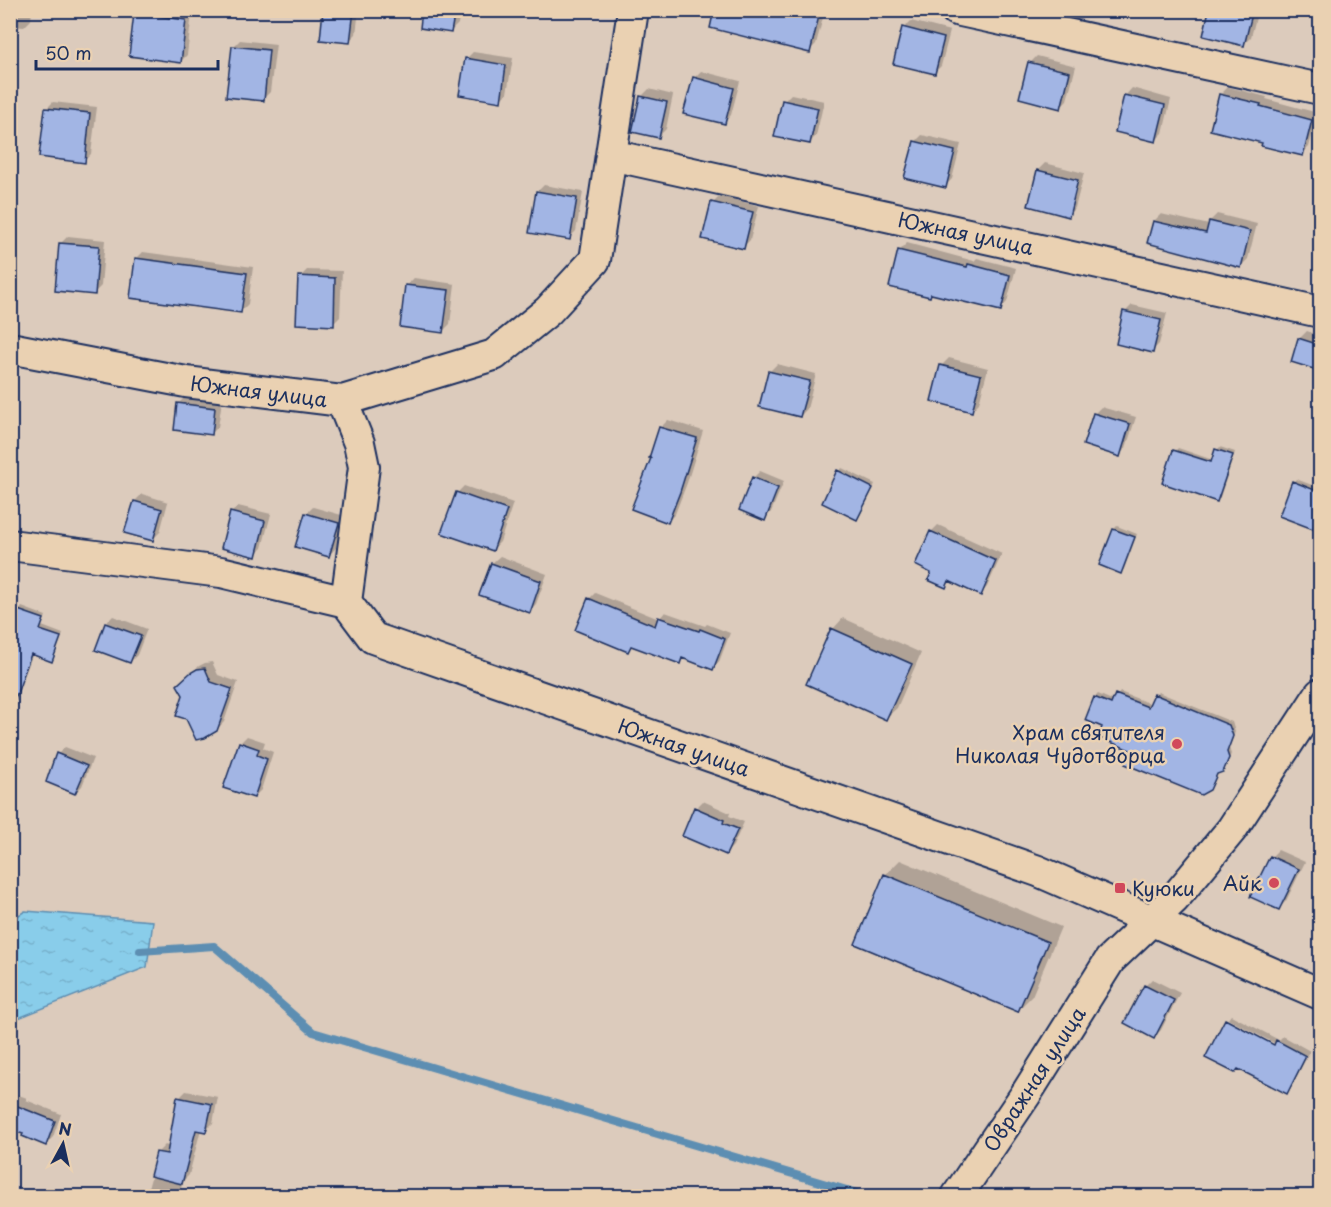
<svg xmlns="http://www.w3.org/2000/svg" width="1331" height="1207" font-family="'Playpen Sans',sans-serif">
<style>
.water{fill:url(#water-ripples);stroke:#5d8eb2;stroke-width:1.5}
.shadow{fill:#0003}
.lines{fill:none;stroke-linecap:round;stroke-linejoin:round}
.stream{stroke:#5d8eb2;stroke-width:8}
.building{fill:#a2b5e4;stroke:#1b2f5e;stroke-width:1.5}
.minor-casing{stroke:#1b2f5e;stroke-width:34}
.minor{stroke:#ead1b2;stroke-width:30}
.poi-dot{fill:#d1495b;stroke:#ead1b2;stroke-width:2}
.labels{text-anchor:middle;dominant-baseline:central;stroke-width:5;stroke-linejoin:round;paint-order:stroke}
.street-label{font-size:20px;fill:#1b2f5e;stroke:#ead1b2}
.poi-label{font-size:20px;fill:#1b2f5e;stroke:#ead1b2;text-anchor:end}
</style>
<defs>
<pattern id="water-ripples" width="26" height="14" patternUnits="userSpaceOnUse" patternTransform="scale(1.5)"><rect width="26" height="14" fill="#89cdea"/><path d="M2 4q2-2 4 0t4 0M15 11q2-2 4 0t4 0" fill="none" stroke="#76b0cb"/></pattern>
</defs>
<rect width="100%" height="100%" fill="#dccbbc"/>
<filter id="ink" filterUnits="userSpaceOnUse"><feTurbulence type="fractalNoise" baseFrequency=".0167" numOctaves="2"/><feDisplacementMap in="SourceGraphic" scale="12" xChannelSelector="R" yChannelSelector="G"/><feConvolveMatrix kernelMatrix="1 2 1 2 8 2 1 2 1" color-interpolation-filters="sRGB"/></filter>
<g filter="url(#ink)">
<path class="water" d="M 25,911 L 153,921 L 147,967 L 11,1021 L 11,920 Z"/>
<path class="shadow" d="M 10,10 L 32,10 L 31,20 L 24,27 L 10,26 Z
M 139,10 L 174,10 L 192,13 L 187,55 L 180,62 L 136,13 Z
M 325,10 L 359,10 L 356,34 L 349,41 Z
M 424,10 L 460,10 L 458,24 L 451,31 Z
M 716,10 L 825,10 L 816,44 L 809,51 Z
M 1211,10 L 1258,10 L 1251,37 L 1244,44 Z
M 911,21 L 950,31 L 941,66 L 934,73 L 904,28 Z
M 240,40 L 276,44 L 270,92 L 263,99 L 233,47 Z
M 473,52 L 513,58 L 507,93 L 500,100 L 466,59 Z
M 10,56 L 17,57 L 10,107 Z
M 1037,56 L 1076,66 L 1067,100 L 1060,107 L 1030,63 Z
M 701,71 L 740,81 L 731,115 L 724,123 L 694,78 Z
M 1228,87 L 1267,97 L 1266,99 L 1318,113 L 1309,147 L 1302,154 L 1264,142 L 1212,129 L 1221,94 Z
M 1132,88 L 1171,99 L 1163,133 L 1156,140 L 1125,96 Z
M 649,89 L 673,95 L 666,129 L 659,136 L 634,130 L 642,96 Z
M 791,94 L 824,101 L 816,136 L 809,143 L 784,101 Z
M 53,102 L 97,107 L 91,154 L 84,161 L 46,109 Z
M 922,135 L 961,144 L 952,179 L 945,186 L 915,142 Z
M 1045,163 L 1084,173 L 1075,208 L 1068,215 L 1038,170 Z
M 544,185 L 583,192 L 576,231 L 569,238 L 537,192 Z
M 720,196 L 759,206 L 750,240 L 743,247 L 713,203 Z
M 1161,214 L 1209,225 L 1210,221 L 1217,214 L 1257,224 L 1248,259 L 1241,266 L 1154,221 Z
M 68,236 L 105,240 L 101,286 L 94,293 L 61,243 Z
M 907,243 L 974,261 L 977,258 L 1016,268 L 1007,302 L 1000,310 L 932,293 L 930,295 L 891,285 L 900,250 Z
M 143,252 L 253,267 L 248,304 L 241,311 L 136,259 Z
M 307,270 L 342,271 L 340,317 L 333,324 L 300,277 Z
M 414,278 L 455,284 L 450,324 L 443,331 L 407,285 Z
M 1132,305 L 1167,313 L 1159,344 L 1152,351 L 1125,312 Z
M 1307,331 L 1320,336 L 1320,366 L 1318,368 L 1293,361 L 1300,338 Z
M 949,358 L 988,368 L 979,403 L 972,410 L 933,400 L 942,365 Z
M 777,364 L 816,374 L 807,409 L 800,416 L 761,406 L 770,371 Z
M 186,396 L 222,401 L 218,427 L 211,434 L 179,403 Z
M 1101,407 L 1136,417 L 1126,448 L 1119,455 L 1094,414 Z
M 668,420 L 703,431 L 687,483 L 675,514 L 668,521 L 653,457 L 651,457 L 661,427 Z
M 1220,447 L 1235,452 L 1220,497 L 1217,500 L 1175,451 L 1178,448 L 1213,460 L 1217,450 Z
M 842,468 L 875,484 L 860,515 L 857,519 L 839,471 Z
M 760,471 L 784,481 L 771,512 L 764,519 L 753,478 Z
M 1296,479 L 1320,488 L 1320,512 L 1315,524 L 1312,527 L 1293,482 Z
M 464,486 L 513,503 L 500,542 L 493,549 L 457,493 Z
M 142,494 L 168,502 L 160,532 L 153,539 L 135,501 Z
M 238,506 L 271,514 L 262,548 L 255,555 L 231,513 Z
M 313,507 L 345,516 L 336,548 L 329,555 L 306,514 Z
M 938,525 L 1002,554 L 987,587 L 980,594 L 951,580 L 945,586 L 933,572 L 931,532 Z
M 1117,526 L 1137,534 L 1124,569 L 1121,572 L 1101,564 L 1114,529 Z
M 500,556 L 547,574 L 536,604 L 529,611 L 481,594 L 492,563 Z
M 595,593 L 659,619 L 665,612 L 705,626 L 707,624 L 730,633 L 719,662 L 713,668 L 685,657 L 680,662 L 633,645 L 628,650 L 589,599 Z
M 22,607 L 46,616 L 42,626 L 63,634 L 54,657 L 51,660 L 33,653 L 25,674 L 22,677 L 19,611 Z
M 113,616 L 147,629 L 137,655 L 130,662 L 106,623 Z
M 843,618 L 921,653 L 897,708 L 886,718 L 833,629 Z
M 212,662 L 218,675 L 238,682 L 224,722 L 216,730 L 185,695 L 179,685 L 199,666 L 205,663 Z
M 1120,692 L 1151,704 L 1155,695 L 1158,692 L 1232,722 L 1235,732 L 1229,748 L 1231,754 L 1226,767 L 1219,772 L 1213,785 L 1210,789 L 1132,749 L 1103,726 L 1086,719 L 1095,697 L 1098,694 L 1114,701 Z
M 247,736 L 265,742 L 263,748 L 273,752 L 261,790 L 254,797 L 240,743 Z
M 65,747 L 93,758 L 82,786 L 75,793 L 48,781 L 58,754 Z
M 703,801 L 730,813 L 729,816 L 744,822 L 733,846 L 726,853 L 696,808 Z
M 1278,850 L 1305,862 L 1286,901 L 1279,908 L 1271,857 Z
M 900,860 L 1061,927 L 1032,996 L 1017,1011 L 857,944 L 886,874 Z
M 1152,979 L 1180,993 L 1161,1030 L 1154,1037 L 1145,986 Z
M 1231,1015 L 1279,1040 L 1283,1036 L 1310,1051 L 1291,1087 L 1286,1092 L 1239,1068 L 1207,1057 L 1280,1050 L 1282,1047 L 1228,1019 Z
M 186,1091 L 218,1097 L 213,1123 L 206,1130 L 201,1129 L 189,1175 L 184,1180 L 178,1196 L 146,1196 L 158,1152 L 165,1145 L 170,1147 L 179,1098 Z
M 10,1092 L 27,1098 L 26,1100 L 61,1114 L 53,1137 L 46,1144 L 10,1128 Z"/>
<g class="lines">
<path class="stream" d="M 140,951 L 214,946 L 313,1032 L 857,1193"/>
</g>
<path class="building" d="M 323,10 L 354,10 L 350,43 L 320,40 Z
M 422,10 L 455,10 L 451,33 L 420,28 Z
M 714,10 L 795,10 L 819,16 L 810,53 L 710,28 Z
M 1209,10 L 1253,10 L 1244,46 L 1203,36 Z
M 134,13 L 186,20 L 181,63 L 129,56 Z
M 902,27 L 944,38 L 935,74 L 893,64 Z
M 232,46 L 269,50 L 264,101 L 226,97 Z
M 465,58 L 506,65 L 501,102 L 459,95 Z
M 1028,62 L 1070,72 L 1061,109 L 1019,98 Z
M 693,77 L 734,88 L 725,124 L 683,114 Z
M 1219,94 L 1261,104 L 1260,106 L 1312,120 L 1303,156 L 1261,146 L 1262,143 L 1210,130 Z
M 1124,95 L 1165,105 L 1156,142 L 1115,132 Z
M 640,96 L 667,102 L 659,138 L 632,132 Z
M 782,100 L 818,108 L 810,144 L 774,137 Z
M 45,108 L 90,113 L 85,163 L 39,157 Z
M 914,141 L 955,151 L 946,188 L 904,178 Z
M 1037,170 L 1078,180 L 1069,217 L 1028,206 Z
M 536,191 L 577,198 L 570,240 L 529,233 Z
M 711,202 L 753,212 L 744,249 L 702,239 Z
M 1153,221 L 1206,233 L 1209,221 L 1250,231 L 1241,268 L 1147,243 Z
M 59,243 L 99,246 L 95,295 L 55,291 Z
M 898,250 L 967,267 L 968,264 L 1010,275 L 1001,311 L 931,294 L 930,297 L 889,287 Z
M 135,258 L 247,273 L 241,313 L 130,298 Z
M 298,276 L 335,278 L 334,326 L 296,324 Z
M 405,285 L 449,290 L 443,333 L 400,327 Z
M 1123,311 L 1161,320 L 1153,353 L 1116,344 Z
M 1298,338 L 1320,345 L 1320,371 L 1291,362 Z
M 940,365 L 981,375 L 972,412 L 931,401 Z
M 768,371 L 810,381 L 800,417 L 759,407 Z
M 177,403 L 215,408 L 212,435 L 174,430 Z
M 1093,413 L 1130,424 L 1120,457 L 1083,445 Z
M 659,427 L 697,438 L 680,492 L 668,523 L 631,509 L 651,458 L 649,458 Z
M 1215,449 L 1233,455 L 1217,502 L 1162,483 L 1173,450 L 1211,462 Z
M 837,470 L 873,488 L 857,520 L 822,503 Z
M 752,477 L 778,488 L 765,521 L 739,510 Z
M 1292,481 L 1320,492 L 1320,508 L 1313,529 L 1279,516 Z
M 456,492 L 507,510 L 493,551 L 441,533 Z
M 134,501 L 162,509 L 153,541 L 124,533 Z
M 230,512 L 265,521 L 256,557 L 221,548 Z
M 305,513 L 339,523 L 329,557 L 295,547 Z
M 1113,529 L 1135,537 L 1121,574 L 1099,565 Z
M 930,531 L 996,561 L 981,596 L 949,581 L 946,588 L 928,580 L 931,573 L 915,565 Z
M 491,563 L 541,581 L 530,613 L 479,595 Z
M 588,598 L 655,626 L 658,617 L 699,631 L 700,629 L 725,639 L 713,670 L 682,658 L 680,664 L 631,646 L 628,652 L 575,630 Z
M 18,610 L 44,619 L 40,630 L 61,637 L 52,662 L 31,654 L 13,705 L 10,705 L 10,631 Z
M 105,623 L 141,636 L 130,663 L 95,650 Z
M 831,628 L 912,664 L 886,720 L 806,684 Z
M 205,668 L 211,682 L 232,689 L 217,731 L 205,738 L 196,740 L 186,719 L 176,716 L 183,695 L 177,685 L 190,673 L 197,669 Z
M 1115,694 L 1148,707 L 1154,694 L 1229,725 L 1233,736 L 1227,752 L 1229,758 L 1223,772 L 1217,774 L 1210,790 L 1201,795 L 1125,764 L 1130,750 L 1098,737 L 1102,727 L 1085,720 L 1094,697 L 1111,704 Z
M 239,742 L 259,749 L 257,755 L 267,759 L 254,798 L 223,788 Z
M 56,753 L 87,766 L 75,794 L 46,782 Z
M 694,807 L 724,820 L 723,823 L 738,829 L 726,855 L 682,836 Z
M 1270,856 L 1299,869 L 1279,910 L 1250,897 Z
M 884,874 L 1048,942 L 1018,1012 L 855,944 Z
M 1144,985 L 1174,1000 L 1154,1039 L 1124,1023 Z
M 1225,1019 L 1274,1045 L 1276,1040 L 1306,1056 L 1287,1094 L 1238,1069 L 1235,1073 L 1205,1058 Z
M 177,1097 L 212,1104 L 206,1132 L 196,1130 L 182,1184 L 150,1176 L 156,1152 L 167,1154 Z
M 10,1103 L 55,1121 L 46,1146 L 22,1136 L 23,1134 L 10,1130 Z"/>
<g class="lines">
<defs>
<path id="minor" d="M 956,10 L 1320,89
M 611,155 L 1320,312
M 10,348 L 186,382 L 342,401 L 359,443 L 364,467 L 346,602
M 342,401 L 494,355 L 548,311 L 595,260 L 633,10
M 10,545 L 221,572 L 346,602 L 373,638 L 1038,871 L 1320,994
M 957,1196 L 1026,1094 L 1110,960 L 1174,899 L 1232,829 L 1320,694"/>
</defs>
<use href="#minor" class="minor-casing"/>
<use href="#minor" class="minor"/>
</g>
</g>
<g class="poi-dot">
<circle cx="1177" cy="744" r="6"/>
<circle cx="1274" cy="883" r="6"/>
<rect x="1114" y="882" width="12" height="12" rx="3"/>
</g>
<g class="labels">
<g class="street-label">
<text transform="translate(966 233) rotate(12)">Южная улица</text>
<text transform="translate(259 391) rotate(7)">Южная улица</text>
<text transform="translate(684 747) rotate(19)">Южная улица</text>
<text transform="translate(1034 1079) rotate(-57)">Овражная улица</text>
</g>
<g class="poi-label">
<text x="1165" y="732">Храм святителя<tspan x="1165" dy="23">Николая Чудотворца</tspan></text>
<text x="1262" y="883">Айк</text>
<text x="1132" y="888" text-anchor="start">Куюки</text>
</g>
</g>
<rect width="1331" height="1207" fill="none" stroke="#ead1b2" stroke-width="36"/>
<rect x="18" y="18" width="1295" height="1171" fill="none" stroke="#1b2f5e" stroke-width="2" filter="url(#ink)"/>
<g transform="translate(63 1144) rotate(8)" stroke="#ead1b2" stroke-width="4.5" paint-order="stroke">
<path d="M0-4.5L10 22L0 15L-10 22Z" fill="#1b2f5e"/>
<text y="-9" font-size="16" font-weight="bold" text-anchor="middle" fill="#1b2f5e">N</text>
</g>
<path d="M36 60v9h182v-9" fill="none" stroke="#1b2f5e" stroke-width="3"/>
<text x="45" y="60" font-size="18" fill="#1b2f5e" stroke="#ead1b2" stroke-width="4.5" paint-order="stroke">50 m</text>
</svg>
